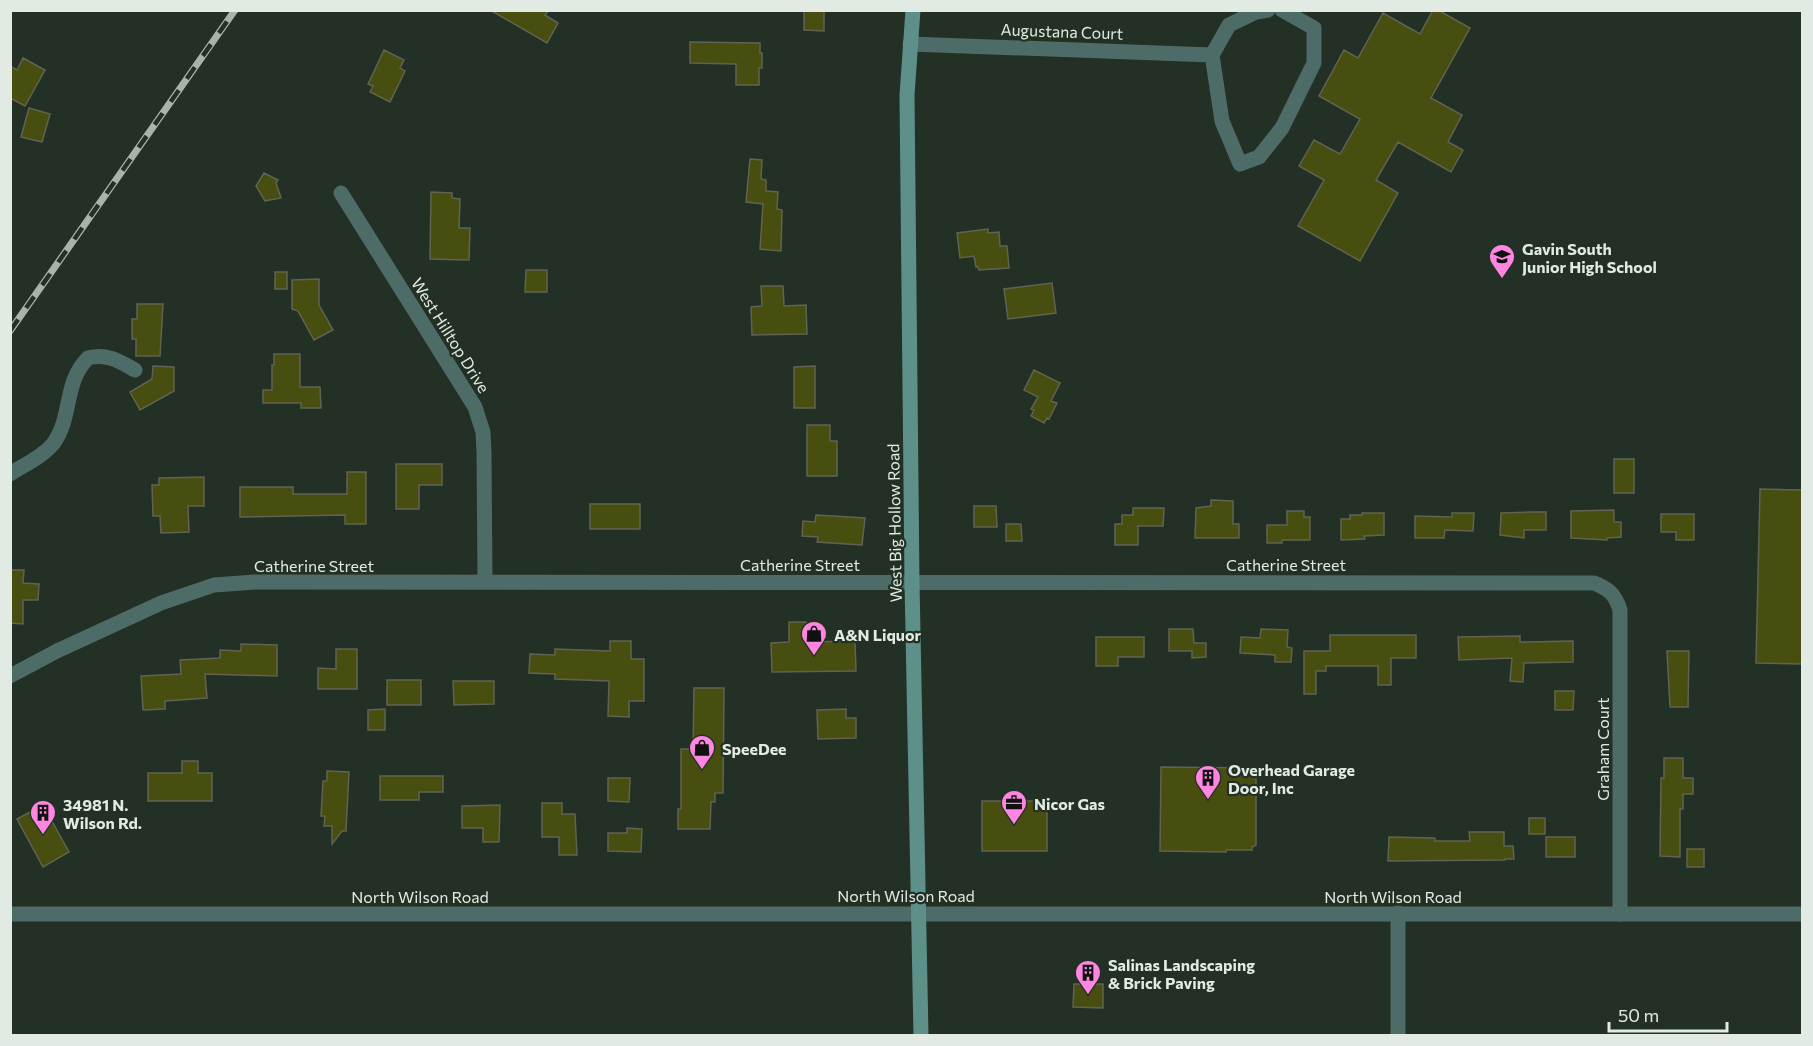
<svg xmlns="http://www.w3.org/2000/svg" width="1813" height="1046" font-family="Commissioner,sans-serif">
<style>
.building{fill:#484e0f;stroke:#606352;stroke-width:1.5}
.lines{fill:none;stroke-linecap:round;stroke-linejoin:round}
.minor{stroke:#4d6c67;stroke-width:15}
.tertiary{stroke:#4d6c67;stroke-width:15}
.secondary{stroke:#5c9088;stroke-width:15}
.rail-casing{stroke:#a9b3aa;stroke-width:7}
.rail{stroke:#233025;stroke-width:4.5;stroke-dasharray:14;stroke-linecap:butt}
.labels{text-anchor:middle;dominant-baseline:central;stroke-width:4.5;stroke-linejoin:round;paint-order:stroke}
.street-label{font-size:16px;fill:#e2ebe3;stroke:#233025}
.poi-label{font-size:16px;font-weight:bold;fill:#e2ebe3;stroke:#233025;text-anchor:start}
</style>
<rect width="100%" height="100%" fill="#233025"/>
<path class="building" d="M 490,10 L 549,10 L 545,15 L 558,23 L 547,43 Z
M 804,10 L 824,10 L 824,31 L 804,30 Z
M 1433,10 L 1438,10 L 1470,28 L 1431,98 L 1462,115 L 1448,142 L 1463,150 L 1451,172 L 1398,142 L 1376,180 L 1398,193 L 1360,261 L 1298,226 L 1324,180 L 1299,166 L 1314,140 L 1340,154 L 1360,119 L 1319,96 L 1344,50 L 1358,58 L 1383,13 L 1420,34 Z
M 690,42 L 760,43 L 760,53 L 762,53 L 762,68 L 759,68 L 759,85 L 736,85 L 736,64 L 690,63 Z
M 384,50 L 404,60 L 400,68 L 405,71 L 390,102 L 370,92 L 373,86 L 368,84 Z
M 23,58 L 45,70 L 25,106 L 10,98 L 10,66 L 17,70 Z
M 29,108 L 50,114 L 42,142 L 21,137 Z
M 750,159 L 762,160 L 761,179 L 766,180 L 766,191 L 778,192 L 777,209 L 782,210 L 781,251 L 760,249 L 763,204 L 746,202 Z
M 264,173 L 278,180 L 276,183 L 281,198 L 265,201 L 256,186 Z
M 431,192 L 452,193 L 452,198 L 460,199 L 459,228 L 470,228 L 469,260 L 430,259 Z
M 988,229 L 988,233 L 999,232 L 1000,246 L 1007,246 L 1009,268 L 979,270 L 978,267 L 976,267 L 974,256 L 960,258 L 957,233 Z
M 526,270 L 547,270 L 547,292 L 525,292 Z
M 275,272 L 287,272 L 287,289 L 275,289 Z
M 319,279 L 319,305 L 333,330 L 314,340 L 298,311 L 292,309 L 292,280 Z
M 1052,283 L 1056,313 L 1008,319 L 1004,289 Z
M 761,286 L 783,286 L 784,306 L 806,305 L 807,334 L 752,335 L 751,307 L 762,306 Z
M 137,304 L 163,304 L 160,356 L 136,356 L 136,339 L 132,339 L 132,319 L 137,319 Z
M 274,354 L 300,354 L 300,387 L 320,387 L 321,408 L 301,408 L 301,403 L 263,403 L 263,390 L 272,390 L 272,365 L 274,365 Z
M 153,366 L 174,367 L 174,391 L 140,410 L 130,392 L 152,379 Z
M 815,366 L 815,408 L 794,408 L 794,367 Z
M 1034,370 L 1060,383 L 1051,401 L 1057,403 L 1049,419 L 1047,418 L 1044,423 L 1031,416 L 1034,410 L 1031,409 L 1038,397 L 1024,390 Z
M 807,425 L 830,425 L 830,441 L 837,441 L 837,476 L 807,476 Z
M 1614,459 L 1634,459 L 1634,493 L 1614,493 Z
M 396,464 L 442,464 L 442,485 L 419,485 L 419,509 L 396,509 Z
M 347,472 L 366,472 L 366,524 L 345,524 L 345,515 L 240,517 L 240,487 L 293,487 L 293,494 L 347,494 Z
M 204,477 L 204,506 L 188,506 L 189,532 L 161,533 L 160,516 L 153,516 L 152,485 L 159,485 L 159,478 Z
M 1760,489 L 1803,490 L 1803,664 L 1756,663 Z
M 1211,500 L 1233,501 L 1233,524 L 1239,524 L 1239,538 L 1195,538 L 1196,508 L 1211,506 Z
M 590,504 L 640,504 L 640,529 L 590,529 Z
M 974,506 L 996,506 L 997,527 L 974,527 Z
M 1133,508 L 1164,508 L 1163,526 L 1138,526 L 1138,545 L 1115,545 L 1115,524 L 1122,524 L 1122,515 L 1133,515 Z
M 1614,510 L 1614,522 L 1621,522 L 1621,537 L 1607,538 L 1607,540 L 1571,538 L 1571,511 Z
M 1287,511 L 1304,511 L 1304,517 L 1310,517 L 1310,540 L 1282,540 L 1282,543 L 1267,543 L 1267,525 L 1287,525 Z
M 1531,512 L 1546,512 L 1546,530 L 1524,530 L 1524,538 L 1500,535 L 1501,513 Z
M 1362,513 L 1384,513 L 1384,535 L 1364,536 L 1365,539 L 1341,540 L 1341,519 L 1350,519 L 1350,515 L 1362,515 Z
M 1452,513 L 1474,513 L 1473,531 L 1445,530 L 1444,538 L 1415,538 L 1415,516 L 1452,517 Z
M 1661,514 L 1694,514 L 1694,540 L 1676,540 L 1676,532 L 1661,532 Z
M 816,515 L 865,518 L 862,545 L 817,542 L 818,537 L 802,536 L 803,521 L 815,522 Z
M 1006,524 L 1021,524 L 1022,541 L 1006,541 Z
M 10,570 L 24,570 L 23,583 L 39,584 L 38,600 L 23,600 L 23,624 L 10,623 Z
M 789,622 L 806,622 L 806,642 L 855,641 L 856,671 L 772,672 L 771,643 L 789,642 Z
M 1169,629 L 1193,629 L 1194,643 L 1206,643 L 1206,657 L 1192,658 L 1192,651 L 1169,651 Z
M 1261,629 L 1288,630 L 1287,647 L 1292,648 L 1291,662 L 1275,662 L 1275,655 L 1240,653 L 1241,637 L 1260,638 Z
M 1330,635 L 1416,635 L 1416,658 L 1391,658 L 1391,685 L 1378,685 L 1378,666 L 1326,666 L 1326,671 L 1316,671 L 1316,694 L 1304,694 L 1304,651 L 1330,651 Z
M 1520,636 L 1520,642 L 1573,641 L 1573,662 L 1524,663 L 1523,682 L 1510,681 L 1512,658 L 1459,660 L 1458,637 Z
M 1096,637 L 1144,637 L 1144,657 L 1118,657 L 1118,666 L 1096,666 Z
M 610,641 L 631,641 L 631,659 L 644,659 L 644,701 L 629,701 L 629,717 L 608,716 L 609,681 L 555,679 L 555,674 L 529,673 L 530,654 L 555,655 L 555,649 L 610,651 Z
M 241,644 L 277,645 L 277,676 L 205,674 L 207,698 L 165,701 L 165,709 L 143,710 L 141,676 L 181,674 L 180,660 L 220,658 L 220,650 L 241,651 Z
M 336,649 L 357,649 L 357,689 L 318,689 L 318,668 L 336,669 Z
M 1667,651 L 1689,651 L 1688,707 L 1670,707 Z
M 387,680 L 421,680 L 421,705 L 387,705 Z
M 453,681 L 494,681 L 494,704 L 454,705 Z
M 694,688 L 724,688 L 723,793 L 715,793 L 715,802 L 711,802 L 710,829 L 678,829 L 678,809 L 681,809 L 681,749 L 693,749 Z
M 1555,691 L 1574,691 L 1573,710 L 1555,710 Z
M 385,709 L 385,730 L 368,730 L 368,710 Z
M 846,709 L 846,718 L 856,718 L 856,738 L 818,739 L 817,710 Z
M 1664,758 L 1683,758 L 1683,778 L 1693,778 L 1693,794 L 1683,794 L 1683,809 L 1680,809 L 1680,857 L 1660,856 L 1661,778 L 1664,778 Z
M 182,761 L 198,761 L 198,773 L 212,773 L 212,801 L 148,801 L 148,773 L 182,773 Z
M 1161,767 L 1256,768 L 1256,845 L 1252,847 L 1252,850 L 1226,850 L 1226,852 L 1160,851 Z
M 327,771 L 349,772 L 346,831 L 342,831 L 332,844 L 332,826 L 324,826 L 325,816 L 321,816 L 323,781 L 327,781 Z
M 380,776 L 443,776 L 443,792 L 419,792 L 419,800 L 380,800 Z
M 608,778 L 630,778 L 629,802 L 608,801 Z
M 982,801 L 1047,801 L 1047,851 L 982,851 Z
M 542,803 L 562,803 L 562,814 L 575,814 L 577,855 L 559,855 L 559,837 L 542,837 Z
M 43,805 L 69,852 L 43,867 L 17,819 Z
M 500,805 L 499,842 L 483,842 L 483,828 L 462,828 L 462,806 Z
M 1529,818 L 1545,818 L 1545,834 L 1529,834 Z
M 627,828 L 642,829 L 641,852 L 608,851 L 608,833 L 627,833 Z
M 1469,832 L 1504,832 L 1504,846 L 1513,846 L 1514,859 L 1505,859 L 1505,860 L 1388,861 L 1389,837 L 1435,838 L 1435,841 L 1470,841 Z
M 1546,837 L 1575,837 L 1575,857 L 1546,857 Z
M 1687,849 L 1704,849 L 1704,867 L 1687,867 Z
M 1074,984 L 1103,984 L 1103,1008 L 1073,1007 Z"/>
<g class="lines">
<path class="minor" d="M 1268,10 L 1256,12 L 1229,25 L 1212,55 L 1222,121 L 1240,164 L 1259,157 L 1282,128 L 1314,63 L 1314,28 L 1282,10
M 910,44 L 1212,55
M 341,193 L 475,407 L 483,432 L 484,452 L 485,582
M 10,474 C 24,465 42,457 53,444 C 73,417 63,383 88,358 C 106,353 119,361 135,370
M 10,676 L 57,651 L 161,603 L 214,585 L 255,582 L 1594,583 C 1609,589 1615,594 1620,610 L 1620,914
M 1398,913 L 1398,1036"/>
<path class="tertiary" d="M 10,914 L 1802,914"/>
<path class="secondary" d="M 913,10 L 907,95 L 912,582 L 921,1036"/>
<defs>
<path id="rail" d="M 10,331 L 235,10"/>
</defs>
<use href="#rail" class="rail-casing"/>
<use href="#rail" class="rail"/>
</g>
<defs>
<symbol id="school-pin" viewBox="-11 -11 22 30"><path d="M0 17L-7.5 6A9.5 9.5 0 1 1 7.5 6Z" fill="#fe85e0" stroke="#233025"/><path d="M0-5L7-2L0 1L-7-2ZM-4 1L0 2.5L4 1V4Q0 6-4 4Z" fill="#111"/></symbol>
<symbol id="shop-pin" viewBox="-11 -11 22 30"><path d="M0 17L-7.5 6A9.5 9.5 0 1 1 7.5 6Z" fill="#fe85e0" stroke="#233025"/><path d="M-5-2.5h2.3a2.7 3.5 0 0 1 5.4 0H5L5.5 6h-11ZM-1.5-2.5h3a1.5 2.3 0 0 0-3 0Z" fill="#111"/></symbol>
<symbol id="building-pin" viewBox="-11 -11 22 30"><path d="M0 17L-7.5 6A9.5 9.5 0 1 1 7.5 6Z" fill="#fe85e0" stroke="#233025"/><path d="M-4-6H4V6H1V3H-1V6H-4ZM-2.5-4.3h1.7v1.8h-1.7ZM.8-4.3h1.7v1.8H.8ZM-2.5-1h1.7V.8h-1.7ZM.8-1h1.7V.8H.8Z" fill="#111"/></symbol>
<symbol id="office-pin" viewBox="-11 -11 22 30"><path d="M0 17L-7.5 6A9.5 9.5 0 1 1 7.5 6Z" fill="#fe85e0" stroke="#233025"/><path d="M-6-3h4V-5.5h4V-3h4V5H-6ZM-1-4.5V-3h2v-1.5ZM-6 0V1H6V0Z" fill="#111"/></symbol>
</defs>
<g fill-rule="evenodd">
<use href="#school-pin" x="1487" y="242" width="30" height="40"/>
<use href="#shop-pin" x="799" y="619" width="30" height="40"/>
<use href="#shop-pin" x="687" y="733" width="30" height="40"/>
<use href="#building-pin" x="1193" y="763" width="30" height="40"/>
<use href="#office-pin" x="999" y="788" width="30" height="40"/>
<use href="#building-pin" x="28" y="798" width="30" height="40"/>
<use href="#building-pin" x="1073" y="958" width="30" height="40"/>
</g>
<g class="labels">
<g class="street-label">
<text transform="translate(1062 31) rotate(2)">Augustana Court</text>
<text transform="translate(451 335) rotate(58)">West Hilltop Drive</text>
<text transform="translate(894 523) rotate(-91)">West Big Hollow Road</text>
<text x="800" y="564">Catherine Street</text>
<text x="1286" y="564">Catherine Street</text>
<text x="314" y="565">Catherine Street</text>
<text transform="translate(1602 749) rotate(-90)">Graham Court</text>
<text x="906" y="895">North Wilson Road</text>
<text x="420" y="896">North Wilson Road</text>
<text x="1393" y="896">North Wilson Road</text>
</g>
<g class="poi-label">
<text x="1522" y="248">Gavin South<tspan x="1522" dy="18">Junior High School</tspan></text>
<text x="834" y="634">A&amp;N Liquor</text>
<text x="722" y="748">SpeeDee</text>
<text x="1228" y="769">Overhead Garage<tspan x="1228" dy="18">Door, Inc</tspan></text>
<text x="1034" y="803">Nicor Gas</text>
<text x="63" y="804">34981 N.<tspan x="63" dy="18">Wilson Rd.</tspan></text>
<text x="1108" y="964">Salinas Landscaping<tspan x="1108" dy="18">&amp; Brick Paving</tspan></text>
</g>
</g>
<rect width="1813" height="1046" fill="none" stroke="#e2ebe3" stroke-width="24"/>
<path d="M1609 1022v9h118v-9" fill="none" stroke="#e2ebe3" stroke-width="3"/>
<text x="1618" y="1022" font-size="18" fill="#e2ebe3" stroke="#233025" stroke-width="4.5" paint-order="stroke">50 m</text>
</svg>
